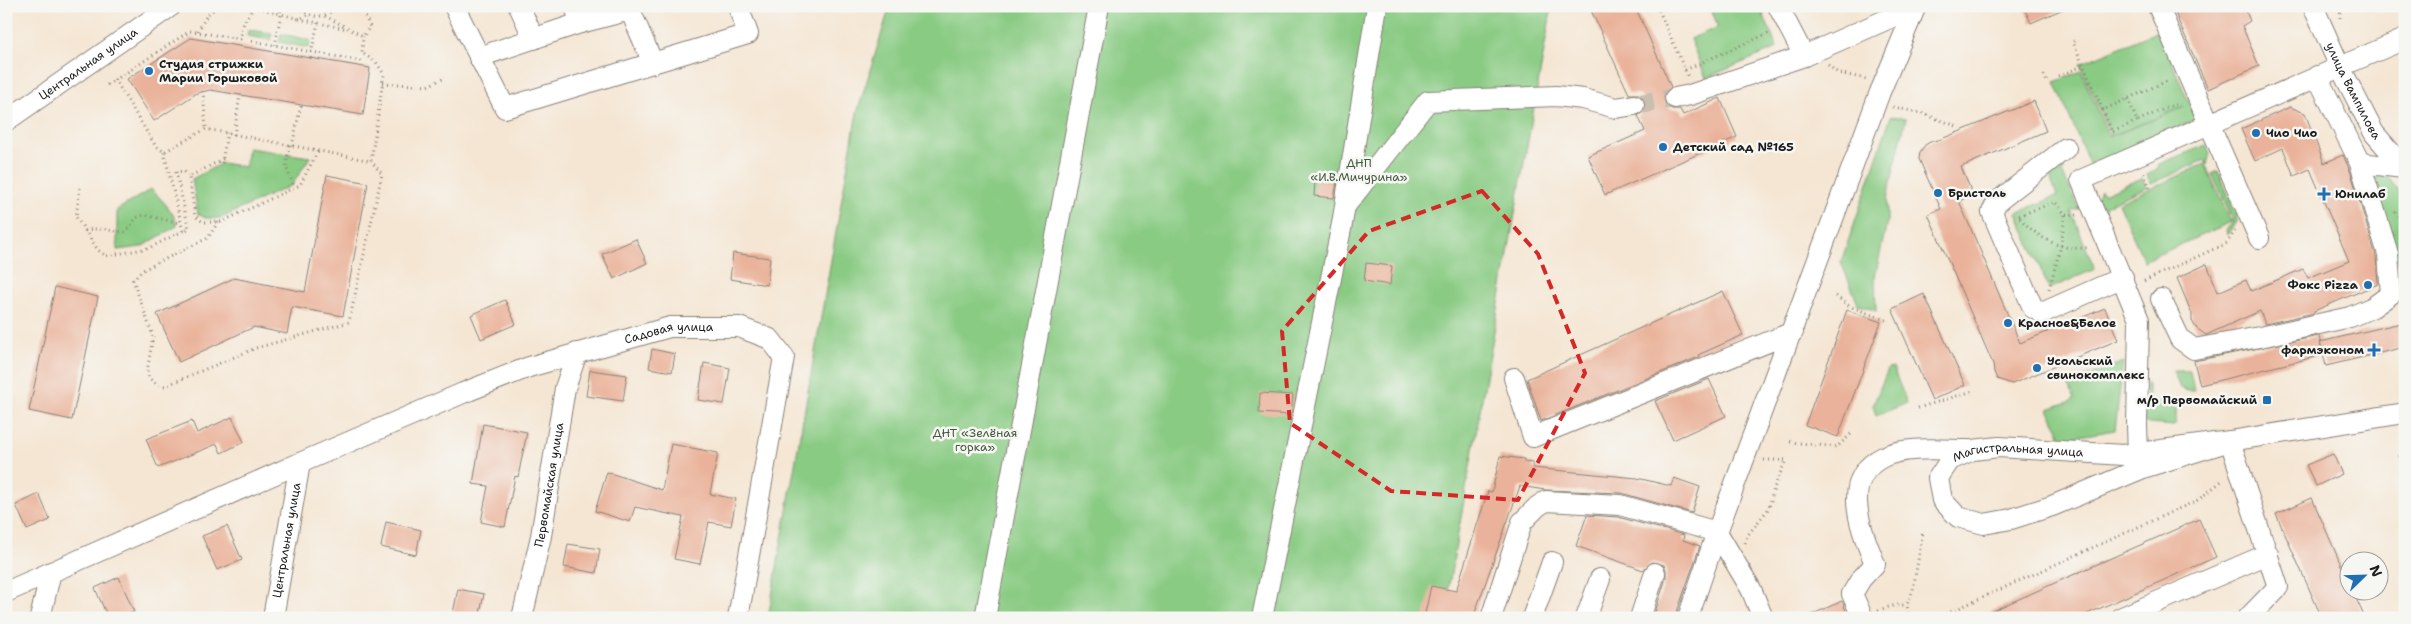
<svg xmlns="http://www.w3.org/2000/svg" width="2411" height="624" font-family="'Shantell Sans',sans-serif">
<style>
.green{fill:#89cb83;stroke:#527450}
.building{fill:#eab29a}
.lines{fill:none;stroke-linecap:round;stroke-linejoin:round}
.minor-tunnel{stroke:#cabeae;stroke-width:20;stroke-dasharray:20 10;stroke-linecap:butt}
.minor-casing{stroke:#888178;stroke-width:22}
.path{stroke:#888178;stroke-width:3;stroke-dasharray:1 4;stroke-linecap:butt}
.minor{stroke:#fff;stroke-width:20}
.marked{fill:none;stroke:#d62828;stroke-width:4;stroke-dasharray:10 6;stroke-linejoin:round}
.poi-dot{fill:#1f6fb2;stroke:#f6f6f2;stroke-width:2}
.labels{text-anchor:middle;dominant-baseline:central;stroke-width:5;stroke-linejoin:round;paint-order:stroke}
.street-label{font-size:12px;fill:#1c1c1c;stroke:#f6f6f2}
.poi-label{font-size:12px;font-weight:bold;fill:#1c1c1c;stroke:#f6f6f2;text-anchor:start}
.park-label{font-size:12px;fill:#425940;stroke:#f6f6f2}
</style>
<rect width="100%" height="100%" fill="#f6f6f2"/>
<filter id="ink" filterUnits="userSpaceOnUse"><feTurbulence type="fractalNoise" baseFrequency=".02" numOctaves="2"/><feDisplacementMap in="SourceGraphic" scale="10" xChannelSelector="R" yChannelSelector="G"/><feConvolveMatrix kernelMatrix="1 2 1 2 8 2 1 2 1" color-interpolation-filters="sRGB"/></filter>
<filter id="wash" filterUnits="userSpaceOnUse"><feTurbulence type="fractalNoise" baseFrequency=".0096" numOctaves="4" result="noise"/><feDisplacementMap in="SourceGraphic" scale="20" xChannelSelector="R" yChannelSelector="G"/><feGaussianBlur stdDeviation="1.12" result="paint"/><feColorMatrix in="noise" values="0 0 0 0 0 0 0 0 0 0 0 0 0 0 0 0 0 1.4 0 .05"/><feComposite in="paint" operator="in"/></filter>
<g filter="url(#wash)">
<rect width="100%" height="100%" fill="#f5e6d3"/>
<path class="green" d="M 890,6 L 1552,6 L 1443,618 L 768,618 L 857,113 Z
M 1710,6 L 1760,6 L 1777,48 L 1706,78 L 1690,39 L 1718,27 Z
M 248,30 L 272,33 L 271,40 L 247,36 Z
M 2156,32 L 2157,35 L 2159,32 L 2195,117 L 2193,121 L 2090,166 L 2055,82 L 2081,71 L 2109,137 L 2184,107 L 2111,136 L 2080,64 Z
M 281,34 L 310,40 L 309,48 L 279,42 Z
M 1891,116 L 1906,118 L 1887,199 L 1887,222 L 1875,277 L 1876,311 L 1858,304 L 1841,262 Z
M 2206,145 L 2210,153 L 2207,165 L 2205,160 L 2151,184 L 2147,175 L 2158,168 L 2159,164 Z
M 248,148 L 310,157 L 292,185 L 221,218 L 205,218 L 198,214 L 192,179 L 222,163 L 245,167 Z
M 2059,163 L 2065,170 L 2061,171 L 2080,209 L 2071,211 L 2095,269 L 2049,289 L 2017,213 L 2057,196 L 2048,172 Z
M 2205,164 L 2231,222 L 2144,261 L 2118,203 Z
M 2371,167 L 2382,169 L 2405,200 L 2405,285 L 2373,188 L 2379,185 Z
M 2218,171 L 2237,215 L 2236,222 L 2227,235 L 2226,230 L 2232,223 L 2232,217 L 2212,174 Z
M 2142,178 L 2147,187 L 2115,201 L 2112,200 L 2112,203 L 2105,206 L 2105,212 L 2096,199 L 2100,190 L 2103,194 Z
M 151,189 C 161,199 175,212 177,226 L 141,247 L 117,250 L 117,210 Z
M 2123,362 L 2115,430 L 2062,439 L 2049,409 L 2071,401 L 2074,398 L 2068,384 Z
M 1893,368 L 1907,403 L 1876,416 L 1873,405 L 1888,369 Z
M 2173,371 L 2190,371 L 2194,391 L 2188,391 L 2180,388 Z
M 2146,383 L 2148,385 L 2148,398 L 2176,408 L 2176,423 L 2174,426 L 2149,424 L 2144,422 Z"/>
<g id="blocks">
<path class="building" d="M 1589,6 L 1635,6 L 1671,87 L 1664,95 L 1666,105 L 1672,109 L 1680,109 L 1683,115 L 1720,98 L 1737,137 L 1605,195 L 1588,156 L 1645,131 L 1638,116 L 1645,110 L 1646,104 L 1639,94 L 1629,94 Z
M 2023,6 L 2070,6 L 2031,23 Z
M 2172,6 L 2244,6 L 2250,21 L 2242,26 L 2259,66 L 2208,89 Z
M 191,38 L 370,68 L 363,115 L 210,90 L 197,93 L 154,121 L 127,79 Z
M 2034,101 L 2046,131 L 1961,167 L 1973,195 L 1959,201 L 2020,343 L 2105,308 L 2118,340 L 2012,384 L 1997,379 L 1994,372 L 1993,364 L 1928,214 L 1941,209 L 1919,159 L 1920,152 L 1925,145 L 1932,141 L 1939,140 Z
M 2290,107 L 2305,113 L 2324,163 L 2343,155 L 2351,173 L 2376,256 L 2378,284 L 2314,311 L 2314,313 L 2265,324 L 2260,311 L 2206,335 L 2196,328 L 2192,321 L 2192,314 L 2177,278 L 2207,264 L 2218,292 L 2246,280 L 2251,291 L 2303,269 L 2308,278 L 2349,261 L 2310,169 L 2294,176 L 2283,148 L 2255,161 L 2241,129 Z
M 327,175 L 368,183 L 343,316 L 292,307 L 287,334 L 254,327 L 179,362 L 157,314 L 234,278 L 305,292 Z
M 1315,180 L 1337,182 L 1334,198 L 1314,196 Z
M 636,239 L 647,263 L 614,279 L 602,254 Z
M 733,253 L 770,258 L 767,285 L 730,279 Z
M 1366,263 L 1392,266 L 1390,285 L 1364,281 Z
M 55,287 L 98,297 L 72,420 L 29,411 Z
M 1723,291 L 1743,335 L 1698,355 L 1699,357 L 1541,421 L 1527,379 Z
M 1924,294 L 1965,385 L 1932,400 L 1892,309 Z
M 505,300 L 516,324 L 481,339 L 471,315 Z
M 1847,310 L 1881,322 L 1838,437 L 1805,425 Z
M 2405,322 L 2405,347 L 2326,366 L 2320,342 Z
M 2319,336 L 2323,355 L 2200,385 L 2194,361 Z
M 652,349 L 675,354 L 672,372 L 649,368 Z
M 704,363 L 730,368 L 724,404 L 698,400 Z
M 590,370 L 627,375 L 623,401 L 586,396 Z
M 1709,379 L 1726,416 L 1673,440 L 1655,401 Z
M 1260,393 L 1293,395 L 1291,415 L 1259,413 Z
M 232,417 L 244,442 L 221,453 L 217,444 L 158,468 L 146,439 L 192,421 L 197,433 Z
M 483,424 L 527,432 L 518,477 L 515,476 L 505,527 L 481,522 L 488,486 L 473,484 Z
M 671,444 L 718,453 L 710,494 L 736,499 L 731,526 L 709,522 L 700,564 L 674,559 L 683,517 L 635,507 L 630,522 L 595,511 L 607,472 L 662,490 Z
M 2333,454 L 2342,474 L 2316,486 L 2306,465 Z
M 1500,456 L 1524,459 L 1524,462 L 1533,463 L 1533,468 L 1637,478 L 1671,486 L 1674,478 L 1700,487 L 1692,513 L 1621,493 L 1545,490 L 1520,486 L 1473,618 L 1424,618 L 1431,586 L 1456,591 L 1488,491 L 1492,492 Z
M 39,494 L 50,520 L 27,530 L 16,505 Z
M 2312,498 L 2348,581 L 2348,592 L 2353,592 L 2365,618 L 2322,618 L 2276,514 Z
M 1587,515 L 1618,517 L 1684,535 L 1683,540 L 1700,546 L 1675,618 L 1653,618 L 1666,578 L 1666,570 L 1664,565 L 1652,562 L 1643,570 L 1576,546 Z
M 2199,519 L 2216,557 L 2078,618 L 1976,618 Z
M 386,522 L 421,530 L 416,555 L 381,547 Z
M 227,526 L 242,560 L 217,570 L 202,536 Z
M 568,544 L 600,549 L 596,573 L 564,567 Z
M 119,577 L 134,612 L 121,618 L 108,618 L 95,588 Z
M 458,589 L 484,594 L 479,618 L 452,618 Z
M 1842,601 L 1849,618 L 1804,618 Z"/>
</g>
</g>
<g filter="url(#ink)">
<use href="#blocks" fill-opacity="0" stroke="#888178" stroke-width="1"/>
<g class="lines">
<path class="minor-tunnel" d="M 1634,105 L 1675,98"/>
<defs>
<g id="minor">
<path d="M 454,6 L 505,108 L 748,34 L 738,6"/>
<path d="M 519,6 L 534,39"/>
<path d="M 1778,6 L 1804,56"/>
<path d="M 2158,6 L 2259,238"/>
<path id="s1" d="M 2313,6 L 2340,67 L 2374,133 L 2405,169"/>
<path d="M 580,23 L 630,10 L 653,63"/>
<path d="M 479,57 L 580,23 L 575,6"/>
<path d="M 2351,62 L 2405,39"/>
<path d="M 1675,98 L 1690,95 L 1804,56 L 1915,7"/>
<path id="s2" d="M 6,121 L 171,6"/>
<path d="M 2066,148 L 1997,202 L 1992,212 L 2033,308 L 2042,313 L 2123,277"/>
<path d="M 2360,163 L 2404,168"/>
<path d="M 1346,205 L 1428,101 L 1556,96 L 1583,99 L 1616,108 L 1634,105"/>
<path d="M 2161,299 L 2180,339 L 2194,349 L 2265,336 L 2350,317 L 2373,307 L 2391,294 L 2388,254 L 2360,163 L 2317,76"/>
<path d="M 1514,378 L 1533,437 L 1793,332"/>
<path id="s3" d="M 2230,441 L 2143,468 L 2052,506 L 2011,519 L 1984,524 L 1958,517 L 1942,500 L 1938,478 L 1950,460 L 1973,450 L 1999,447 L 2123,455 L 2230,441 L 2405,413"/>
<path d="M 2230,441 L 2278,587 L 2248,618"/>
<path d="M 2143,466 L 2138,453 L 2137,426 L 2139,320 L 2081,180 L 2340,67"/>
<path id="s4" d="M 6,592 L 300,463 L 463,393 L 529,367 L 670,327 L 739,327 L 770,339 L 784,357 L 738,618"/>
<path d="M 40,618 L 51,572"/>
<path id="s5" d="M 273,618 L 300,463"/>
<path id="s6" d="M 522,618 L 541,536 L 565,388 L 577,353"/>
<path d="M 985,618 L 1099,6"/>
<path d="M 1262,618 L 1342,224 L 1377,6"/>
<path d="M 1491,618 L 1522,522 L 1538,506 L 1546,501 L 1620,505 L 1717,532 L 1751,589 L 1763,618"/>
<path d="M 1532,618 L 1552,562"/>
<path d="M 1586,618 L 1600,579"/>
<path d="M 1640,618 L 1655,573"/>
<path d="M 1688,618 L 1717,532 L 1880,92 L 1916,6"/>
<path d="M 1863,618 L 1852,594 L 1861,579 L 1875,564 C 1861,529 1839,479 1883,457 C 1904,446 1944,450 1968,450"/>
<path d="M 2120,618 L 2268,554"/>
</g>
</defs>
<use href="#minor" class="minor-casing"/>
<path class="path" d="M 280,6 L 281,14 L 299,19 L 308,15
M 298,6 C 309,19 326,20 337,6
M 1657,6 L 1688,77
M 253,7 L 281,14 L 275,45
M 254,7 L 244,22 L 240,39 L 190,31 L 115,80 L 155,145 L 164,152 L 206,129 L 371,161 L 384,74 L 376,62 L 362,53 L 363,36
M 325,16 L 363,36 L 370,27 L 361,6
M 2340,18 L 2341,6
M 299,19 L 347,29
M 198,31 L 207,15 L 218,6
M 252,41 L 361,61
M 2075,41 L 2073,42 L 2103,110 L 2169,80
M 310,58 L 318,23
M 1828,65 L 1838,73 L 1866,79
M 1685,70 L 1771,32
M 2044,75 L 2047,82
M 2058,76 L 2083,66
M 383,83 L 427,86 L 445,78
M 107,85 L 115,80
M 203,91 L 206,129
M 2128,99 L 2137,121 L 2178,103
M 1893,107 L 1921,113 L 1959,127
M 2103,110 L 2112,132 L 2137,121
M 234,135 L 240,95
M 289,145 L 286,167 L 294,187
M 292,146 L 301,105
M 164,152 L 183,231 L 189,229 L 176,172 L 184,171 L 189,177
M 223,159 L 189,177 L 195,216 L 203,222 L 221,222 L 300,185 L 318,151
M 222,163 L 227,133
M 2144,173 L 2150,189
M 80,188 L 76,217 L 98,250 L 106,256 L 149,248 L 183,231
M 2395,212 L 2405,220
M 2077,215 L 2065,214 L 2055,202 L 2018,216 C 2036,237 2062,253 2090,247
M 218,222 L 208,238 L 143,270 L 133,280 L 153,336 L 147,372 L 149,378 L 158,385 L 165,386 L 256,348 L 349,322 L 382,174 L 371,161
M 85,231 C 98,226 113,232 126,232 L 136,218 L 144,215 L 180,223
M 2144,281 L 2227,243 L 2235,231
M 2049,289 L 2061,246 L 2065,214
M 1836,296 L 1849,306 L 1888,321
M 1918,408 L 1973,391
M 1790,442 L 1837,447 L 1852,433
M 2405,454 L 2400,456 L 2405,467
M 1745,543 L 1747,536 L 1769,508 L 1774,488 L 1786,460 L 1762,460
M 1878,610 L 1896,605 L 1907,605
M 1909,618 L 1907,605 L 1913,590 L 1923,531
M 1937,618 L 2198,500 L 2223,480"/>
<use href="#minor" class="minor"/>
</g>
</g>
<path class="marked" d="M 1482,191 L 1538,254 L 1585,373 L 1518,500 L 1391,491 L 1290,423 L 1282,331 L 1369,231 Z"/>
<g class="poi-dot">
<circle cx="149" cy="71" r="5"/>
<circle cx="2256" cy="133" r="5"/>
<circle cx="1663" cy="147" r="5"/>
<circle cx="1938" cy="193" r="5"/>
<path d="M2321.5 186.5h5v5h5v5h-5v5h-5v-5h-5v-5h5z"/>
<circle cx="2368" cy="285" r="5"/>
<circle cx="2008" cy="323" r="5"/>
<path d="M2371.5 342.5h5v5h5v5h-5v5h-5v-5h-5v-5h5z"/>
<circle cx="2037" cy="368" r="5"/>
<rect x="2262" y="395" width="10" height="10" rx="2.5"/>
</g>
<g class="labels">
<g class="street-label">
<text stroke="none"><textPath href="#s2" startOffset="100">Центральная улица</textPath></text>
<text stroke="none"><textPath href="#s1" startOffset="94">улица Вампилова</textPath></text>
<text stroke="none"><textPath href="#s4" startOffset="714">Садовая улица</textPath></text>
<text stroke="none"><textPath href="#s3" startOffset="424">Магистральная улица</textPath></text>
<text stroke="none"><textPath href="#s6" startOffset="136">Первомайская улица</textPath></text>
<text stroke="none"><textPath href="#s5" startOffset="79">Центральная улица</textPath></text>
</g>
<g class="poi-label">
<text x="159" y="64">Студия стрижки<tspan x="159" dy="14">Марии Горшковой</tspan></text>
<text x="2266" y="133">Чио Чио</text>
<text x="1673" y="147">Детский сад №165</text>
<text x="1948" y="193">Бристоль</text>
<text x="2335" y="194">Юнилаб</text>
<text x="2358" y="285" text-anchor="end">Фокс Pizza</text>
<text x="2018" y="323">Красное&amp;Белое</text>
<text x="2364" y="350" text-anchor="end">фармэконом</text>
<text x="2047" y="361">Усольский<tspan x="2047" dy="14">свинокомплекс</tspan></text>
<text x="2257" y="400" text-anchor="end">м/р Первомайский</text>
</g>
<g class="park-label">
<text x="1359" y="163">ДНП<tspan x="1359" dy="14">«И.В.Мичурина»</tspan></text>
<text x="975" y="433">ДНТ «Зелёная<tspan x="975" dy="14">горка»</tspan></text>
</g>
</g>
<rect width="2411" height="624" fill="none" stroke="#f6f6f2" stroke-width="25"/>
<g transform="translate(2364 576) rotate(67)"><circle r="24" fill="#f6f6f2" stroke="#9f9f9c"/>
<path d="M0-4L9 19L0 12L-9 19Z" fill="#1f6fb2"/>
<text y="-8" font-size="14" font-weight="bold" text-anchor="middle" fill="#1c1c1c">N</text>
</g>
</svg>
